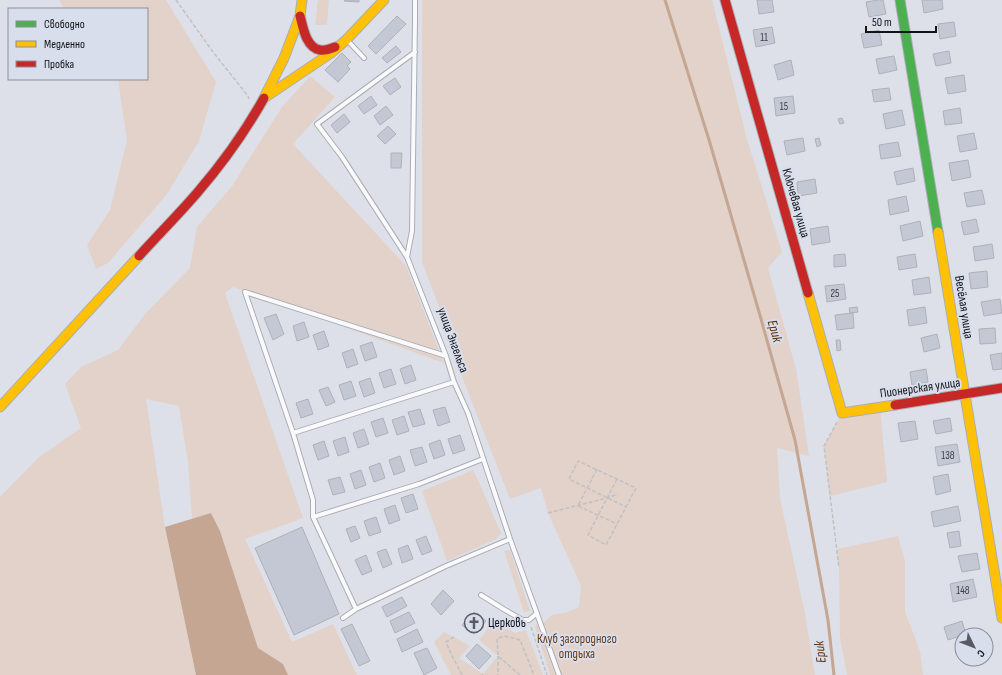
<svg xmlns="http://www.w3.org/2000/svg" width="1002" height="675" font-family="'Sofia Sans Condensed',sans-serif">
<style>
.green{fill:#e2d2ca}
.water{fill:#c4a692}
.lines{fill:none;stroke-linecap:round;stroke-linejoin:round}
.stream{stroke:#c4a692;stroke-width:3}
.building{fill:#c4c8d5;stroke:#afb1b7}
.lane-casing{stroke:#aaadb3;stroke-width:6}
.fast-casing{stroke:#aaadb3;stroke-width:11}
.slow-casing{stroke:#aaadb3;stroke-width:11}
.jam-casing{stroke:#aaadb3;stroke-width:11}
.path{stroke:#c0c1c3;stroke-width:1.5;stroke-dasharray:4 2;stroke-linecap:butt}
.lane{stroke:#fafafc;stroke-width:4}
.fast{stroke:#4caf50;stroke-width:9}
.slow{stroke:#ffc107;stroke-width:9}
.jam{stroke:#c62828;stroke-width:9}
.labels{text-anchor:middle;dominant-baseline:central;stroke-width:4;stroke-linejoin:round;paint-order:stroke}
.number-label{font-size:11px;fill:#3e4047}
.street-label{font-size:13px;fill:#111318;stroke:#d9deec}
.poi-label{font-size:13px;fill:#111318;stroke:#d9deec;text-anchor:start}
.park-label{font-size:13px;fill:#683b16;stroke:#d9deec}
.water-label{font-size:14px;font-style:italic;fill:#582c03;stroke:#d9deec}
</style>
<rect width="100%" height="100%" fill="#dde0e8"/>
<path class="green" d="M 59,0 L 166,0 L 216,82 L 199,141 L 167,194 L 108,263 L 96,269 L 87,245 L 110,210 L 127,141 L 118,79 L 147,79 L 147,9 L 65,9 Z
M 318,0 L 329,0 L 327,25 L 315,25 Z
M 422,0 L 712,0 L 747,139 L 782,252 L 768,268 L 796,369 L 809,456 L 777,448 L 780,498 L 805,614 L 815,675 L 559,675 L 541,625 L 552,615 L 568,612 L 579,607 L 581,586 L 548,513 L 541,488 L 510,499 L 462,377 L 459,359 L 422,262 Z
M 310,76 L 335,97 L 293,144 L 406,266 L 444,363 L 233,287 L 225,293 L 303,518 L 245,539 L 292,642 L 333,624 L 357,675 L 288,675 L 283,664 L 258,648 L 220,531 L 211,513 L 192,519 L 188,462 L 179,406 L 146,399 L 165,527 L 196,675 L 0,675 L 0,497 L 38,458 L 81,428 L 65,384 L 81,367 L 118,350 L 145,314 L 190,268 L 197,227 L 232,186 L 282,107 Z
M 880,406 L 887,482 L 830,496 L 824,446 L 842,413 Z
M 473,470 L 479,482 L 501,533 L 496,539 L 447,561 L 422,491 Z
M 898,536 L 905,561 L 905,612 L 920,651 L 923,675 L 847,675 L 840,637 L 839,568 L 837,549 Z
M 509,550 L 510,550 L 530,611 L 524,612 L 504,551 Z
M 495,620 L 515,633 L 526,630 L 543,675 L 451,675 L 434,642 L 444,632 L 470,646 L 459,658 L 483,674 L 498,656 L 479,640 Z
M 537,624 L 556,675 L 550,675 L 535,627 Z"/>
<path class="water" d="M 211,513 L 220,531 L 258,648 L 283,664 L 288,675 L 196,675 L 165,527 Z"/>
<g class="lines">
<path class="stream" d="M 665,0 L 710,143 L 759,312 L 795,440 L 828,620 L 834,675"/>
</g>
<path class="building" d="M 345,0 L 359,0 L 359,2 L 344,1 Z
M 757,0 L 772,0 L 774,12 L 759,14 Z
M 878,0 L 883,0 L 886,14 L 869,17 L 866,2 Z
M 922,0 L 942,0 L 943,9 L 924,13 Z
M 397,16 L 406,24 L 376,54 L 368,46 Z
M 954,22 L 956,36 L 940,39 L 938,24 Z
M 772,27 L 775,43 L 756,47 L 753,30 Z
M 879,30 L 882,45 L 864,48 L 861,34 Z
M 396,46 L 401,52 L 387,63 L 382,58 Z
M 949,51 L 951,63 L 936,66 L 933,54 Z
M 342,53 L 351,62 L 347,66 L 350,69 L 338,82 L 325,70 Z
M 894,56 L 897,70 L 879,74 L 876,59 Z
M 791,60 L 794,75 L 778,80 L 774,65 Z
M 964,75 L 966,91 L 948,94 L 945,78 Z
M 395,78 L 401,87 L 390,95 L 383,86 Z
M 889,88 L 891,100 L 874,102 L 872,90 Z
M 371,96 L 377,105 L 364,114 L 358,106 Z
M 793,96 L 795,113 L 776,116 L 774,98 Z
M 386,106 L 393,115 L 380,125 L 374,116 Z
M 960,108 L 962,123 L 945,125 L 943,111 Z
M 902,110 L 905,125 L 886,129 L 883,114 Z
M 344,114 L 350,122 L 337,133 L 331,125 Z
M 842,118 L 844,123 L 840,124 L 838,119 Z
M 388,126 L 396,134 L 385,144 L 377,136 Z
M 974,133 L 977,149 L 960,152 L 957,136 Z
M 803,138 L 805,151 L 787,155 L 784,141 Z
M 819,138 L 821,145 L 817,147 L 815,139 Z
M 898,142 L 901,156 L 881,159 L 879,145 Z
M 391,153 L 402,153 L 401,168 L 391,168 Z
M 968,160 L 971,177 L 952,181 L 949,163 Z
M 913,168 L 915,181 L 897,185 L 894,172 Z
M 815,179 L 817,193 L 798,196 L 797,182 Z
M 982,190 L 985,204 L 967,207 L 964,193 Z
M 906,196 L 909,211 L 890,215 L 888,200 Z
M 976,219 L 979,232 L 964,235 L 961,222 Z
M 920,221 L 923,236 L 903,241 L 900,226 Z
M 828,226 L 830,242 L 812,245 L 810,229 Z
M 992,244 L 994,258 L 975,261 L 973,247 Z
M 845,254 L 846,266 L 834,267 L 834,255 Z
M 915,254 L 917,267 L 899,270 L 897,257 Z
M 987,271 L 988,287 L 971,289 L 969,273 Z
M 929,277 L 931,293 L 914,295 L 912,280 Z
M 844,284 L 846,299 L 827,302 L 825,286 Z
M 1000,299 L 1002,313 L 984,316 L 981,302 Z
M 857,307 L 858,312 L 850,313 L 849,308 Z
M 925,307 L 927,323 L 909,326 L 907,310 Z
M 853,313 L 854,328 L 837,330 L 835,315 Z
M 276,314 L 284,334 L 273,340 L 264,318 Z
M 304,322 L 309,337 L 297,341 L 293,326 Z
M 995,328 L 996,343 L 980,344 L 979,329 Z
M 324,331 L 329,346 L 318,350 L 313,335 Z
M 937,334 L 940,348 L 924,352 L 921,338 Z
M 836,340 L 840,340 L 841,350 L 837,351 Z
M 372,342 L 377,357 L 365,361 L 360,346 Z
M 353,349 L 358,364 L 347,368 L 342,353 Z
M 1002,353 L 1002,369 L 993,370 L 990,355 Z
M 411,365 L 416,380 L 405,384 L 400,369 Z
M 391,369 L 396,384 L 384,388 L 379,373 Z
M 926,369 L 928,382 L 912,385 L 910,372 Z
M 370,378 L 375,393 L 364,397 L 359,382 Z
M 351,381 L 356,396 L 344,400 L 339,385 Z
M 328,387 L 335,402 L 326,406 L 319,390 Z
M 308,399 L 313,414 L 301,418 L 296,403 Z
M 445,407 L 450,422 L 438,426 L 433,410 Z
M 420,409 L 425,424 L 413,427 L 408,412 Z
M 404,416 L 409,431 L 397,435 L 392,420 Z
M 383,418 L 388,433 L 376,437 L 371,422 Z
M 950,418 L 952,431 L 936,434 L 933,421 Z
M 915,421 L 918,439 L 901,442 L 898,423 Z
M 364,429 L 369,444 L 358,448 L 353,433 Z
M 460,435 L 465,450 L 453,454 L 448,439 Z
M 345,437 L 349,452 L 338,456 L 333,441 Z
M 440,440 L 445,455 L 434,459 L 429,444 Z
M 324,441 L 329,456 L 318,460 L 313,445 Z
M 957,444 L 960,462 L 938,466 L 935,447 Z
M 422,447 L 427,462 L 415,466 L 410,450 Z
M 400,456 L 405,471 L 394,475 L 389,460 Z
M 380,463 L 385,478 L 374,482 L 369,467 Z
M 361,470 L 366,485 L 355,489 L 350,474 Z
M 948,474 L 951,491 L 936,495 L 933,477 Z
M 340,477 L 345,492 L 333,495 L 328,480 Z
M 413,494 L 418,509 L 406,513 L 401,498 Z
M 395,505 L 400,520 L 389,524 L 384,509 Z
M 958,506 L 961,521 L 934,527 L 931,512 Z
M 376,517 L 381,532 L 369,536 L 364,521 Z
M 355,526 L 360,538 L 351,542 L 346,529 Z
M 302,527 L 339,614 L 294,635 L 255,548 Z
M 959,531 L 961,546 L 950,548 L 947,533 Z
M 426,536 L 432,551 L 422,555 L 416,540 Z
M 408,545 L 413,559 L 402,563 L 398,549 Z
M 386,549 L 392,564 L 383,568 L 377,552 Z
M 977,553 L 980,569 L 962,572 L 958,556 Z
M 366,555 L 372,571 L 362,575 L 355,560 Z
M 973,579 L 977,597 L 953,602 L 950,584 Z
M 443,590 L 454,601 L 441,615 L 431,604 Z
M 402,597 L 407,606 L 387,617 L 382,607 Z
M 409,612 L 415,623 L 395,633 L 390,621 Z
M 474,612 L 486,621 L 474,634 L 462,625 Z
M 962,621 L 966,634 L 948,640 L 944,627 Z
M 352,624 L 370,661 L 359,666 L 341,629 Z
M 417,629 L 423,642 L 402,652 L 397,639 Z
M 960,642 L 962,642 L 962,659 L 965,659 L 961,660 Z
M 477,644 L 491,656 L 479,669 L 466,656 Z
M 427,648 L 437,668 L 424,675 L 414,653 Z"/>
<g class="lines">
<defs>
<path id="lane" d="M 415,0 L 415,20 L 412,231 L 407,257 L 446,356 L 454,382 L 468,413 L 510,539 L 559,675
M 348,41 L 364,58
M 407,257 L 342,157 L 317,124 L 415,52
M 245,292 L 293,433 L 313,500 L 313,517 L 356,609
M 245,292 L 446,356
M 293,433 L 454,382
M 313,517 L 419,484 L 483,459
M 481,595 L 505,610 L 523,620 L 529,620 L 537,613
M 343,618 L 356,609 L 446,566 L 510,539"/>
<path id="fast" d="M 900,0 L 938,232"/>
<path id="slow" d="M 264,98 L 331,53 L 346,40 L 384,0
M 264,98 L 284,58 L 300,16 L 302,0
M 938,232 L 1002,618
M 808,293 L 842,413 L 895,405
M 0,407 L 139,256"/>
<path id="jam" d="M 725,0 L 808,293
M 300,16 C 303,27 306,48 320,50 C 325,51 330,49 335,47
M 139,256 C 158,235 178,215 197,193 C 222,164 245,132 264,98
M 895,405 L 1002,388"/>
</defs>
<use href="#lane" class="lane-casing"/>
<use href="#fast" class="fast-casing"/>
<use href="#slow" class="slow-casing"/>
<use href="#jam" class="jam-casing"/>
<path class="path" d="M 176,0 L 213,52 L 248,96 L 249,99
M 837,422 L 824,446 L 839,568
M 597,469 L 578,506 L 617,524
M 617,479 L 588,535 L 606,545 C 616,526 626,507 636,488 L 578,461 L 569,479 L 626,507
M 548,513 L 607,498 L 618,494
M 531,627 L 547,675
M 454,637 L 446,642 L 451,654 L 461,673 L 463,675
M 498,656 L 498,675
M 482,675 L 483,674
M 520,675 L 498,656 L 497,639 C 505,634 513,638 520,640 L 533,672 L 531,675"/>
<use href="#lane" class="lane"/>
<use href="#fast" class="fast"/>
<use href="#slow" class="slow"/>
<use href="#jam" class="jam"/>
</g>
<defs>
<symbol id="church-ring" viewBox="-11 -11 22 22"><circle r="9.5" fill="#d9deec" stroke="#585b61" stroke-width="1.5"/><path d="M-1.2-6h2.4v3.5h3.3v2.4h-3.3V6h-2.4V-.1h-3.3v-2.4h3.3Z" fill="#585b61"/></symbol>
</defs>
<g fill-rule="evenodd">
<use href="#church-ring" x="463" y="612" width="22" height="22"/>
</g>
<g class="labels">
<g class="number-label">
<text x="764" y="37">11</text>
<text x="784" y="106">15</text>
<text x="835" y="293">25</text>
<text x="948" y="455">138</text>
<text x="963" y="590">148</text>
</g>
<g class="street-label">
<text transform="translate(796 203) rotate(74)">Ключевая улица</text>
<text transform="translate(964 307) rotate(81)">Весёлая улица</text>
<text transform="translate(453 340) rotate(70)">улица Энгельса</text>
<text transform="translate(920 388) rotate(-8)">Пионерская улица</text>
</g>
<g class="poi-label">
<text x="488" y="623">Церковь</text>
</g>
<g class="park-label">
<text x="577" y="639">Клуб загородного<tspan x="577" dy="15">отдыха</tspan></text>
</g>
<g class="water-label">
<text transform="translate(775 331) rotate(74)">Ерик</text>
<text transform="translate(820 652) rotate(-96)">Ерик</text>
</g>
</g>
<rect x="8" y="8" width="140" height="72" fill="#d9deec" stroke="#898d97"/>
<rect x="16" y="21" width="20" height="6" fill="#4caf50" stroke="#898d97"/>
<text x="44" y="28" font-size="12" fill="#111318">Свободно</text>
<rect x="16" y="41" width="20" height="6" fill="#ffc107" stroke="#898d97"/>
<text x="44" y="48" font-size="12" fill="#111318">Медленно</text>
<rect x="16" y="61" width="20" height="6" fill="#c62828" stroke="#898d97"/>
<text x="44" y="68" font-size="12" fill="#111318">Пробка</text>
<g transform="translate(974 647) rotate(133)"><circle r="19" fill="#d9deec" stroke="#898d97"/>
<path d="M0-3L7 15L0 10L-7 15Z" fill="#585b61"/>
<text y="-6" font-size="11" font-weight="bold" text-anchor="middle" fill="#111318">С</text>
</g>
<path d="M866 26v6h70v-6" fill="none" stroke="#111318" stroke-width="2"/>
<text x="872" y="26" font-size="12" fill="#111318" stroke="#d9deec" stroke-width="3" paint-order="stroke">50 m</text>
</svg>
